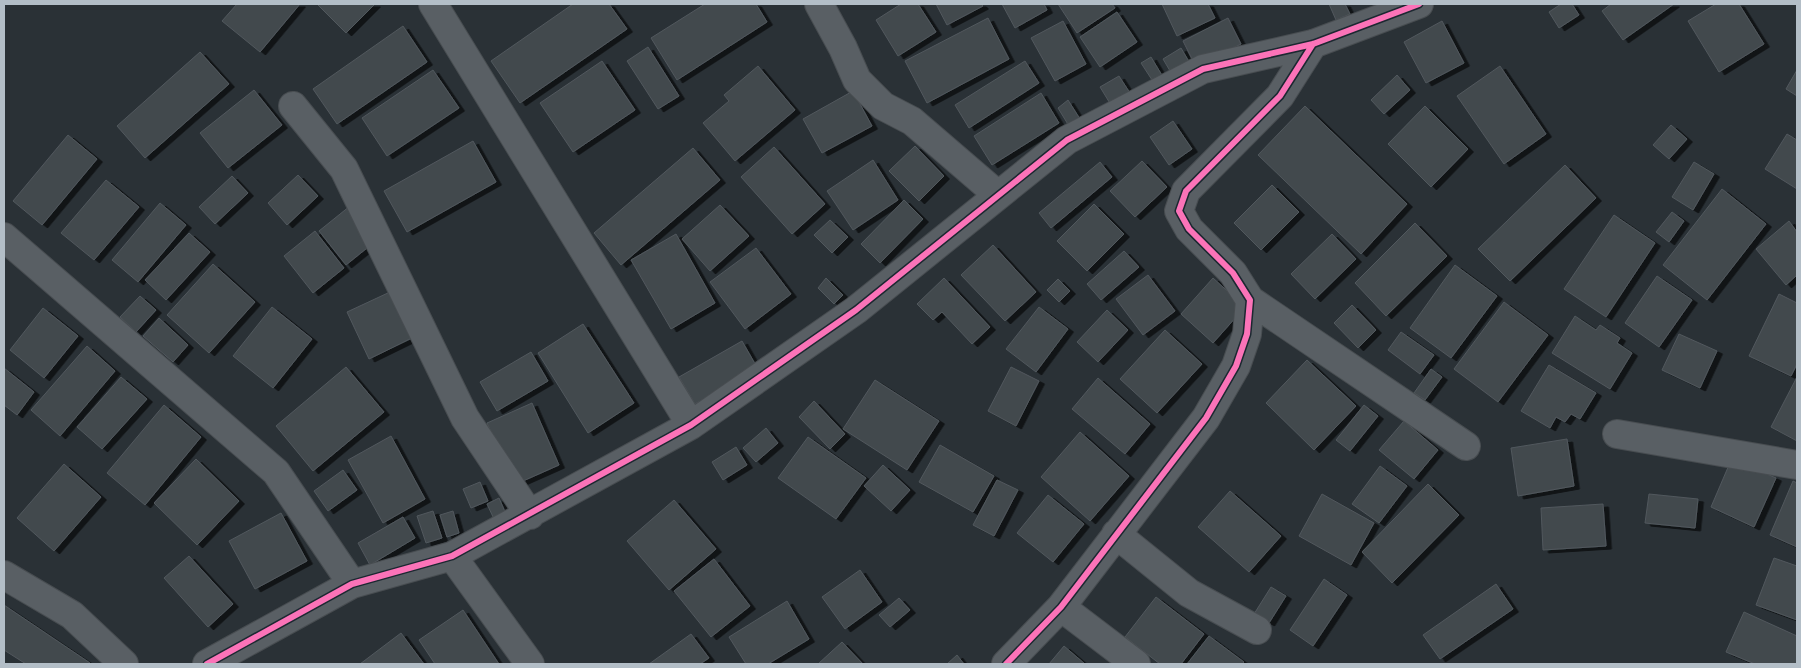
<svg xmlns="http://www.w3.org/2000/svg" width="1801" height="668" font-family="Overpass,sans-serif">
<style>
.building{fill:#43494e;stroke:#51585d;filter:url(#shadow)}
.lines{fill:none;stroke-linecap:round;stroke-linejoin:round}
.street-casing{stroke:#484d51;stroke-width:30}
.street{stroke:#595f64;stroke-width:28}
.cycleway-casing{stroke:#1c2831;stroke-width:9}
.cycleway{stroke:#fb73b8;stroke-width:6}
</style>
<defs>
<filter id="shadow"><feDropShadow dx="5.5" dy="3" stdDeviation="0" flood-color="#0009"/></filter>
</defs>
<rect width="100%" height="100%" fill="#2a3136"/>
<path class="building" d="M 237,4 L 300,4 L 260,52 L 222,21 Z
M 317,4 L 375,4 L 346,33 Z
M 573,4 L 609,4 L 627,29 L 520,103 L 491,61 Z
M 705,4 L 756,4 L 767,22 L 677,80 L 651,38 Z
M 901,4 L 918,4 L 936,32 L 898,56 L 876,20 Z
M 936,4 L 981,4 L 983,6 L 947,25 Z
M 1002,4 L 1044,4 L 1047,10 L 1015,28 Z
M 1058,4 L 1112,4 L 1115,8 L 1077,33 Z
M 1162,4 L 1208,4 L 1215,18 L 1177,36 Z
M 1329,4 L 1345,4 L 1350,14 L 1336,20 Z
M 1561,4 L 1572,4 L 1579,15 L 1559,28 L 1549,12 Z
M 1611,4 L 1674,4 L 1623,40 L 1602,11 Z
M 1716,4 L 1739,4 L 1764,44 L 1719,72 L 1688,21 Z
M 1117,12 L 1137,42 L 1100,67 L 1080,37 Z
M 988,18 L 1009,59 L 927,103 L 905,61 Z
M 1228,18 L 1241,44 L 1196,67 L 1183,41 Z
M 1063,21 L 1086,64 L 1055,81 L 1031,38 Z
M 1442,21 L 1464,63 L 1426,83 L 1404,42 Z
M 403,26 L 427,62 L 337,124 L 313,89 Z
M 648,47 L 679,96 L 658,109 L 627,61 Z
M 1181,48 L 1191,65 L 1173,76 L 1163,59 Z
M 200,52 L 229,84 L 145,158 L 117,126 Z
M 1151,57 L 1163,77 L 1154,83 L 1141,63 Z
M 602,61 L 635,110 L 573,152 L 540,103 Z
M 1025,61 L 1039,83 L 969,128 L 955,105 Z
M 758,66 L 795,110 L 735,161 L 703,123 L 729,101 L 724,95 Z
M 1500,66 L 1546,134 L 1504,164 L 1457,96 Z
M 433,70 L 459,108 L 387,156 L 362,118 Z
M 1797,70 L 1797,96 L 1786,89 Z
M 1397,75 L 1410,90 L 1384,114 L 1371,100 Z
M 1119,76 L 1130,93 L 1111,105 L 1100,87 Z
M 254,90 L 282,125 L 228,168 L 200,133 Z
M 853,91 L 872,126 L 822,153 L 803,119 Z
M 1041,93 L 1059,123 L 992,165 L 974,136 Z
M 1068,100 L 1080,119 L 1069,126 L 1058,108 Z
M 1305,106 L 1407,204 L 1361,254 L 1258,155 Z
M 1425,106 L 1468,149 L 1431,187 L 1388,144 Z
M 1173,121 L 1192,149 L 1169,165 L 1150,137 Z
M 1671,125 L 1687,139 L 1669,159 L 1653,145 Z
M 1787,134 L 1797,140 L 1797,189 L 1765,169 Z
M 68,135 L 97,159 L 42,225 L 13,201 Z
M 473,141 L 496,182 L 407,232 L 384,191 Z
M 915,146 L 944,176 L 919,201 L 889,171 Z
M 774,147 L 825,204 L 792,234 L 741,177 Z
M 693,148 L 720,180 L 621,265 L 594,233 Z
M 873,160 L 898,200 L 853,230 L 827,191 Z
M 1142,161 L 1167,187 L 1135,217 L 1110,191 Z
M 1100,162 L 1112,177 L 1051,228 L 1039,213 Z
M 1694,162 L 1714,174 L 1693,210 L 1672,197 Z
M 1565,165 L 1596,198 L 1510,281 L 1478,249 Z
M 298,175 L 318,196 L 287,225 L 268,203 Z
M 232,176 L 248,193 L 215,224 L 199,207 Z
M 106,180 L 139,207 L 94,260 L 61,233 Z
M 1272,185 L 1299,212 L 1261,250 L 1234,223 Z
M 1722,189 L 1766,224 L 1707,300 L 1663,265 Z
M 904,200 L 923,219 L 880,263 L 861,244 Z
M 160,203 L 186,225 L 138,282 L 112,260 Z
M 1094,204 L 1124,234 L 1087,271 L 1057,241 Z
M 720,205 L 749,236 L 710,271 L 682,239 Z
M 350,206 L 377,240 L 346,265 L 319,231 Z
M 1672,212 L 1684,221 L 1669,242 L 1656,232 Z
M 1614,215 L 1655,243 L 1606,317 L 1564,289 Z
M 830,220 L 848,237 L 832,253 L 814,235 Z
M 1789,221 L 1797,232 L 1797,275 L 1786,285 L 1756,249 Z
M 1415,223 L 1447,256 L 1386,316 L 1355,283 Z
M 315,231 L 344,268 L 313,293 L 284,256 Z
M 189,233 L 210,252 L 166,300 L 145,280 Z
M 676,234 L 715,303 L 671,329 L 631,260 Z
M 1332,234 L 1356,259 L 1315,299 L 1291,274 Z
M 993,245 L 1036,292 L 1005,321 L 961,275 Z
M 756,248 L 791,294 L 745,329 L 710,282 Z
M 1124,251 L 1139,267 L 1101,300 L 1087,284 Z
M 213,264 L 255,302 L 209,353 L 167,315 Z
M 1455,265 L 1497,296 L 1451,358 L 1410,328 Z
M 1148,275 L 1175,311 L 1143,335 L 1116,299 Z
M 1657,276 L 1692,300 L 1659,347 L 1625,323 Z
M 826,278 L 843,295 L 834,304 L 818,288 Z
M 944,278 L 990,327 L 972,344 L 942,312 L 933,320 L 917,304 Z
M 1213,278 L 1245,307 L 1213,343 L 1181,314 Z
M 1058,279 L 1070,291 L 1059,302 L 1047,290 Z
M 390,292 L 412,338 L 369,359 L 347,312 Z
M 1779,294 L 1797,303 L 1797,364 L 1791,376 L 1749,356 Z
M 140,296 L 156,310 L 136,332 L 120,317 Z
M 1504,302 L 1548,335 L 1498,402 L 1454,369 Z
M 1352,305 L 1376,330 L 1358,348 L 1334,323 Z
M 272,307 L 312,339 L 273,388 L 233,356 Z
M 1039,307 L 1068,329 L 1036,372 L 1006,349 Z
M 43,308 L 78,336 L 44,378 L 10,350 Z
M 1107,310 L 1128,330 L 1098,362 L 1077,342 Z
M 1575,316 L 1596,330 L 1600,325 L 1620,338 L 1617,343 L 1632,353 L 1610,389 L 1552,353 Z
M 159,318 L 188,345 L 173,362 L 143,336 Z
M 583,324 L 634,403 L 588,433 L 538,353 Z
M 1165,330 L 1202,364 L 1157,413 L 1120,379 Z
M 1401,332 L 1434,355 L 1420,374 L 1388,350 Z
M 1679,334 L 1717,351 L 1700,388 L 1662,370 Z
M 742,341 L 758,369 L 695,404 L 679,377 Z
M 87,346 L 115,371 L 60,436 L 31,410 Z
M 531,352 L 548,381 L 497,411 L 480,382 Z
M 1307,360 L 1356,406 L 1314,450 L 1266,403 Z
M 1549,365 L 1596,393 L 1580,419 L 1571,414 L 1565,422 L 1556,417 L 1550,428 L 1521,411 Z
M 346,367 L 384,412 L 313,471 L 276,426 Z
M 1011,367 L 1039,381 L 1016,426 L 988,411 Z
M 4,368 L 34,392 L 17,415 L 4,405 Z
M 1431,369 L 1442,377 L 1425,400 L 1414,393 Z
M 121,377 L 147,399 L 102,449 L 77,427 Z
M 1797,377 L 1797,441 L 1771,427 Z
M 1098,378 L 1150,424 L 1125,454 L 1072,409 Z
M 875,380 L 939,421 L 907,470 L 843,429 Z
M 814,401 L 845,434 L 830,449 L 799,417 Z
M 532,403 L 559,465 L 514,485 L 487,423 Z
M 164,405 L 201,437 L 145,505 L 107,473 Z
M 1364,405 L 1378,416 L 1350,451 L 1336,440 Z
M 1404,421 L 1438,450 L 1414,479 L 1379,450 Z
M 766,428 L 778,443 L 756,462 L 743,448 Z
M 1080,432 L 1129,476 L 1090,521 L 1041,477 Z
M 391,436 L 425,499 L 383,523 L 348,460 Z
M 808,437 L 866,478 L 836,519 L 778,478 Z
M 1567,439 L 1574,486 L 1518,496 L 1511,448 Z
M 940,445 L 994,476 L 973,512 L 919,482 Z
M 736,447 L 747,465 L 723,480 L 712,462 Z
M 1732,458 L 1776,478 L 1754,527 L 1711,507 Z
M 196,459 L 239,501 L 197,545 L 154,503 Z
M 64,464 L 101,497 L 54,551 L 17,518 Z
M 883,465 L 910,490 L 891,511 L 864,486 Z
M 1380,466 L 1407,486 L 1379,523 L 1352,504 Z
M 343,470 L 357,490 L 328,511 L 314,491 Z
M 997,480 L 1018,490 L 994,536 L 973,525 Z
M 1793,481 L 1797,483 L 1797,547 L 1770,535 Z
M 480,482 L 488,501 L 471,508 L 463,489 Z
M 1428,484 L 1459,515 L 1392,583 L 1362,552 Z
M 1230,491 L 1281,536 L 1249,572 L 1198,527 Z
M 1322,494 L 1374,523 L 1351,565 L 1299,536 Z
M 1649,494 L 1698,499 L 1695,528 L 1645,523 Z
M 1048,495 L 1084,524 L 1053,562 L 1017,533 Z
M 499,498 L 506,514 L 494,519 L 487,504 Z
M 674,500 L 716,549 L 669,590 L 627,541 Z
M 1603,504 L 1606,546 L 1543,550 L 1541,508 Z
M 433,511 L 442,538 L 426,543 L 417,516 Z
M 453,511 L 459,533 L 447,537 L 440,515 Z
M 281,513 L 307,561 L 255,589 L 229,541 Z
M 403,517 L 415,538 L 370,565 L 358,543 Z
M 189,556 L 233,604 L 208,627 L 164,578 Z
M 1774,558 L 1797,566 L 1797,620 L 1756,605 Z
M 714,559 L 750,606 L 711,637 L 674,591 Z
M 860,570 L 882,602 L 845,629 L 822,597 Z
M 1324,579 L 1347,595 L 1313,646 L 1290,630 Z
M 1496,584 L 1513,609 L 1440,659 L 1423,635 Z
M 1271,587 L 1286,596 L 1269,623 L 1254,614 Z
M 1156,597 L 1204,634 L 1181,664 L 1160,664 L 1125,637 Z
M 899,598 L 910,610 L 890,627 L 879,615 Z
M 787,601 L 809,639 L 768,664 L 746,664 L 729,637 Z
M 4,605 L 90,663 L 89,664 L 26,664 L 4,650 Z
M 463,610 L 499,664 L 435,664 L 419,640 Z
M 1744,612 L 1797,636 L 1797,664 L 1755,664 L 1726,652 Z
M 401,633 L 424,664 L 360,664 Z
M 691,634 L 709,658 L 700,664 L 649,664 Z
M 1209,636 L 1244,662 L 1242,664 L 1187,664 Z
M 842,642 L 863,664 L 818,664 Z
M 1064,646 L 1085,664 L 1049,664 Z
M 957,655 L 964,664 L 947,664 Z"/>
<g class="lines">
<defs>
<path id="street" d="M 433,4 L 691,425
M 819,4 L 843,48 L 857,80 L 883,106 L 912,121 L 998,195
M 293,106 L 344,169 L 465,418 L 530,515
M 4,237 L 276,472 L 352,584
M 1250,300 L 1466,446
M 1617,434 L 1797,465
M 1116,534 L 1189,593 L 1257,630
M 452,556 L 530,664
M 4,575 L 72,615 L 124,664
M 1061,607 L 1136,664
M 207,664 L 352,584 L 452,556 L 691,425 L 856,310 L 1067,140 L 1203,69 L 1313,44 L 1419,4
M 1006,664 L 1061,607 L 1206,418 L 1236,366 L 1247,334 L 1250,300 L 1233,273 L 1189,229 L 1179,211 L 1186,191 L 1280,96 L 1313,44"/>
</defs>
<use href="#street" class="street-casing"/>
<use href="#street" class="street"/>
<defs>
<path id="cycleway" d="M 207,664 L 352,584 L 452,556 L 691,425 L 856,310 L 1067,140 L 1203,69 L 1313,44 L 1419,4
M 1006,664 L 1061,607 L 1206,418 L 1236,366 L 1247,334 L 1250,300 L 1233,273 L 1189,229 L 1179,211 L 1186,191 L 1280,96 L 1313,44"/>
</defs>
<use href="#cycleway" class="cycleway-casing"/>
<use href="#cycleway" class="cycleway"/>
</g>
<rect width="1801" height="668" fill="none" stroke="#b3bec7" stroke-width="10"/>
</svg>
